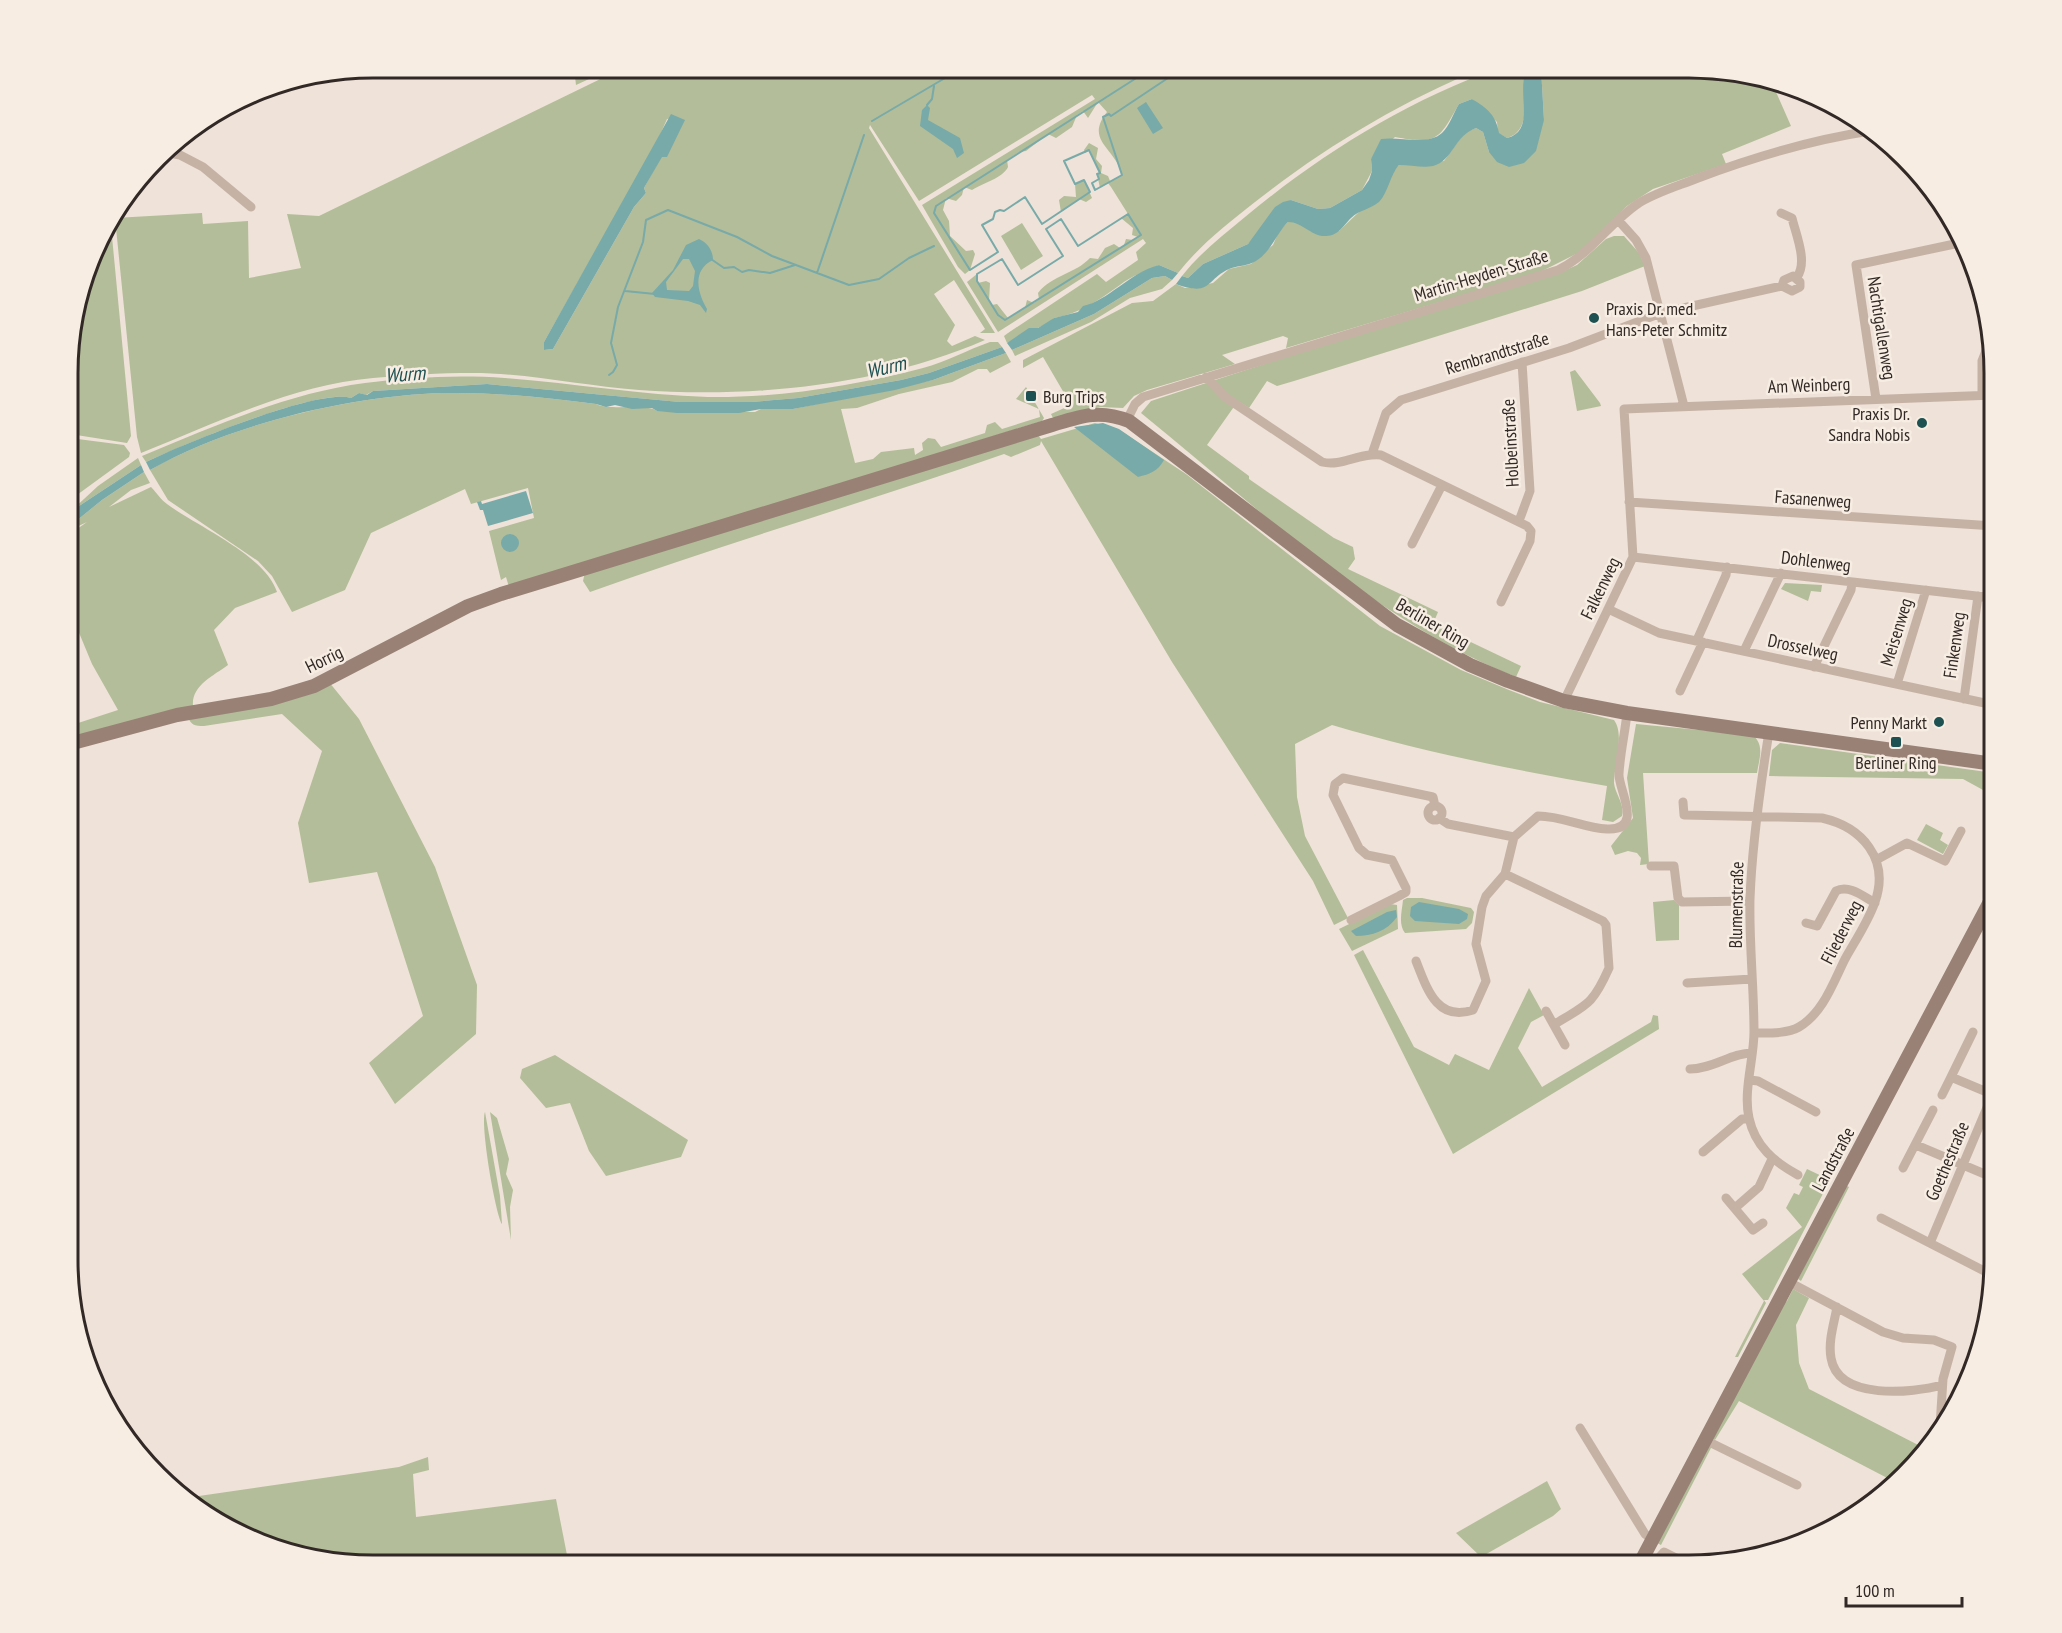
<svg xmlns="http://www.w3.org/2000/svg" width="2062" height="1633" font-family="'PT Sans Narrow',sans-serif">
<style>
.green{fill:#b3bd99;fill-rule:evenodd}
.water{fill:#78aaa9;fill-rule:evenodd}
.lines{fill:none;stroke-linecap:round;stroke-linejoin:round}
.stream{stroke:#78aaa9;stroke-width:2}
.street{stroke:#c6b2a5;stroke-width:9}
.secondary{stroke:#998176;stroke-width:14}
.poi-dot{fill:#1e5151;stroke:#f7ede3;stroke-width:2}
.labels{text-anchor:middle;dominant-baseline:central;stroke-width:5;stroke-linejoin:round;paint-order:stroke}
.street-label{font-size:18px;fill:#322926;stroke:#f7ede3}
.poi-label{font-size:18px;fill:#322926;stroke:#f7ede3;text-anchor:start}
.water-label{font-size:20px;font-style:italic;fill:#1e5151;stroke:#f7ede3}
.rim{fill:none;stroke:#322926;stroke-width:3}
</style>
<rect width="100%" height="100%" fill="#efe2d8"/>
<path class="green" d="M 574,68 L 613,68 L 576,85 Z
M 623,68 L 1483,68 C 1400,102 1325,147 1255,202 C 1227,224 1200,245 1178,273 L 1159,265 C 1146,271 1131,276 1120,285 C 1099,300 1079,314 1054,318 L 1050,322 L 1007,343 L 1004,336 L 1008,333 L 1097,274 L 1106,282 L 1138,260 L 1136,252 L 1146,243 L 1143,239 L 998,332 L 967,282 L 977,274 L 978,283 L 986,281 L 990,283 L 989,301 L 992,305 L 997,304 L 1008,318 L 1025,308 L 1027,300 L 1034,303 L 1039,299 L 1038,293 C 1052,275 1075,274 1090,258 L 1098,259 L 1105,248 L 1114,244 L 1120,248 L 1124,245 L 1126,239 L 1133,240 L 1138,237 L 1132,235 L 1133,228 L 1121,218 L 1128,214 L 1111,187 L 1108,183 L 1100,188 L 1097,174 L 1100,173 L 1090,150 L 1085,153 L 1084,150 L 1089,143 L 1098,148 L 1096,159 L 1102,166 L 1101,173 L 1108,176 L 1110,181 L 1122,175 C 1116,148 1084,141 1107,112 L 1098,102 L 1088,118 L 1083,111 L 1077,115 L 1072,127 L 1056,138 L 1048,134 L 1026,151 L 1019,152 L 1007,160 L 1008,167 C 1003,178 983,183 972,190 L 964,187 L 962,195 L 956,201 L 946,198 L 943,210 L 949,221 L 950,236 L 966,251 L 973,250 L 975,254 L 970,270 L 965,274 L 958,267 L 922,205 L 1095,99 L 1092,95 L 919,201 L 870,125 L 869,128 L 995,333 L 980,333 L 985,329 L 954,280 L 934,294 L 955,325 L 947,341 L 952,346 L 975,336 L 985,340 C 879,386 752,398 639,390 C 583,386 528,373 472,373 C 440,373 405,375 373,378 C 293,385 215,423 141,453 L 137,437 L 115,218 L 202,213 L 203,224 L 248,221 L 249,278 L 301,268 L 287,214 L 319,216 ZM 675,118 L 681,120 L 644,188 L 646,193 L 634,207 L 553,349 L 544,350 L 544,342 L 656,144 L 667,119 Z
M 1499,68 L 1528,68 L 1525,73 C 1524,95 1532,131 1507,138 L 1498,133 L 1497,122 L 1472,99 L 1459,104 C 1439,139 1438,145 1395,137 L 1371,159 L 1372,171 L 1362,190 L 1330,208 L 1318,209 L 1291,200 L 1248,244 L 1203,264 L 1188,278 L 1182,276 C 1200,253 1222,236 1245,217 C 1321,154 1406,101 1499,68 Z
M 1541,68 L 1708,68 L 1772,83 L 1791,126 L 1722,154 L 1726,164 L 1653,189 L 1627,206 L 1580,252 L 1540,272 L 1286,348 L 1288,338 L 1283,336 L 1222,355 L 1235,364 L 1147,390 L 1134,396 L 1123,408 L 1100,407 L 1053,418 L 1051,414 L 1071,405 L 1043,357 L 1023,368 L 1023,360 L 1132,303 L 1153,301 L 1176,284 L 1185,288 L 1213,283 L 1229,269 L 1251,264 L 1273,245 L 1279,231 L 1288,222 L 1297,222 L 1312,232 L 1339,231 L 1360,211 L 1379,201 L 1392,173 L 1399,165 L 1444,161 L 1465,132 L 1476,128 L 1483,132 L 1489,152 L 1544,120 Z
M 1084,180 L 1092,198 L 1086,202 L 1079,199 L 1061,212 L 1059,200 L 1064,196 L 1076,197 L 1075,184 Z
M 1022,223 L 1043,256 L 1021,270 L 1001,236 Z
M 111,226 L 131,436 L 127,443 L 70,434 L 70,333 L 106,227 Z
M 1614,236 L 1624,236 L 1639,253 L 1645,266 L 1582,291 L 1294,381 L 1277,386 L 1267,381 L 1249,408 L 1238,401 L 1207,445 L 1249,476 L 1249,479 L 1334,538 L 1353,547 L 1355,559 L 1348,569 L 1438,612 L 1433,624 L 1521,666 L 1516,677 C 1373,620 1260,509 1141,413 L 1151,401 L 1423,312 L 1557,274 L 1577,265 L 1606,239 Z
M 1165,276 L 1172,280 L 1162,289 L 1130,298 L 1091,322 L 1015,356 L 1012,350 L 1094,314 L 1152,278 Z
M 990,342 L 998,342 L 1002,347 L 929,373 L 901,380 L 798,398 L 751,402 L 680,402 L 487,384 L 373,391 L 366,395 L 359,393 L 351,398 C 319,387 180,446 146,462 L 142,456 C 214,426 288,393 365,383 C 411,377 459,375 505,378 C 573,383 640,395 708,397 C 779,398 854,386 923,368 C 946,362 967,350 990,342 Z
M 1006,353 L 1011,362 L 990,373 L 987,369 L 978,369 L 952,382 L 899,394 L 857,408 L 841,409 L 855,463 L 873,459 L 881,452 L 914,448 L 915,455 L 923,450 L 922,443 L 928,438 L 935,439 L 941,447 L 985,433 L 987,425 L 995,422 L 1002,429 L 1040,417 L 1039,409 L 1016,399 L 1026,387 L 1044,418 L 1042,421 L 509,587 L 506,577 L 501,580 L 489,531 L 534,518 L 528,488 L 471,504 L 465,489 L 371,533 L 345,590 L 292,612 L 272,576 L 258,561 L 168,500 L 150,470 C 230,424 354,395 445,393 C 496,392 546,398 596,404 C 610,411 646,403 657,411 L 755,412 L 761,409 L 793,409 L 933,380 Z
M 1575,370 L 1600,403 L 1601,406 L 1577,411 L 1570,372 Z
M 1095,423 L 1121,431 L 1186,474 L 1380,626 L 1461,670 L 1509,690 L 1540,702 L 1614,720 C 1625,735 1614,765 1614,783 C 1615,794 1625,804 1622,816 L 1613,822 L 1602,820 L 1607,786 C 1514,770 1423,752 1332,725 L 1295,744 L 1297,797 L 1305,836 L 1348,918 L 1334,925 L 1313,881 L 1172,662 L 1041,441 L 1040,445 L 1011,457 L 1004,454 C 866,502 727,543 590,592 L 583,581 L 585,572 L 1038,435 L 1041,439 Z
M 70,438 L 124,445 L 130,453 L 129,457 L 70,500 Z
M 138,458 L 141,465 L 70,512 L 98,486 Z
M 144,472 L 150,483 L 131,490 L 109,507 L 151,487 C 157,493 161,500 167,504 C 198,527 265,555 277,592 L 235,608 L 214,630 L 228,665 C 213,676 191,686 193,706 L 69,739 L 69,726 L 118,710 L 92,664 L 70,611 L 70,534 L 87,522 L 70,530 L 70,526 L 102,500 Z
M 1785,583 L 1822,585 L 1821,592 L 1811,591 L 1808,601 L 1781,589 Z
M 329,682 L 359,719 L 435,867 L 477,985 L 476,1034 L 395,1104 L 369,1063 L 423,1016 L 377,872 L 309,883 L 298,823 L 322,751 L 282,714 L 204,726 C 195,726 190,725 188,716 Z
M 1636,724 L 1753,735 C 1765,746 1759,759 1757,773 L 1643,773 L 1649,864 L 1640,865 L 1641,858 L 1637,853 L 1628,851 L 1615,855 L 1611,846 L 1633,818 L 1627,778 Z
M 1780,743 L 1994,773 L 1994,796 L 1963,779 L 1769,776 L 1772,750 Z
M 1926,824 L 1943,833 L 1940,840 L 1948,845 L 1943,854 L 1917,840 Z
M 1407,898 L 1422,898 L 1471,908 L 1474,912 L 1472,923 L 1466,929 L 1405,933 C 1398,924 1402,911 1403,900 Z
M 1674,900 L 1679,905 L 1679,940 L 1656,941 L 1653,902 Z
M 1390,904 L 1397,905 L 1398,929 L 1352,951 L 1339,929 Z
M 1363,950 L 1414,1047 L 1449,1065 L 1455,1054 L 1489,1070 L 1529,988 L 1544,1015 L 1531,1022 L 1518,1048 L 1542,1087 L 1651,1022 L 1653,1015 L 1658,1016 L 1659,1029 L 1453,1154 L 1354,955 Z
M 555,1055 L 688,1140 L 681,1157 L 606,1176 L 589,1151 L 570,1103 L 546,1108 L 520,1078 L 522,1069 Z
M 485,1112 L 500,1196 L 502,1224 C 495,1212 480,1124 485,1112 Z
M 490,1112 L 497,1118 L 509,1159 L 506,1174 L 513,1190 L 510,1207 L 511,1240 Z
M 1807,1169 L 1828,1179 L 1831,1178 L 1768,1300 L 1764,1300 L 1766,1303 L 1738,1357 L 1735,1357 L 1764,1301 L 1742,1274 L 1802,1227 L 1786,1208 L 1794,1193 L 1799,1195 L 1803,1187 L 1799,1185 Z
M 1845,1185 L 1849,1187 L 1801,1281 L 1798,1279 Z
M 1793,1289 L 1809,1298 L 1796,1325 L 1799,1363 L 1809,1389 L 1926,1449 L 1918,1462 L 1895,1482 L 1739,1401 L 1715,1440 L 1711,1437 L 1780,1305 L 1787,1301 Z
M 1708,1444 L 1712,1446 L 1661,1545 L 1657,1543 Z
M 428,1457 L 429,1470 L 413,1474 L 416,1517 L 556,1499 L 567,1555 L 496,1565 L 354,1565 L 256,1542 L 185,1498 L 399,1467 Z
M 1547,1481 L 1561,1509 L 1553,1516 L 1481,1557 L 1456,1533 Z"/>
<path class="water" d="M 1528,68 L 1541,68 L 1544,120 L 1536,151 L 1524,163 L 1509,167 L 1497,162 L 1489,152 L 1483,132 L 1476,128 C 1454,136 1453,161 1433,166 C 1423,168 1410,165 1399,165 C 1390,175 1388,193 1379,202 C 1371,209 1359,210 1351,218 C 1344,225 1338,236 1326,236 C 1311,237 1303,222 1288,222 C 1275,235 1270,255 1252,263 C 1245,266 1236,266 1229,269 C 1205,280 1212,297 1176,284 L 1182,276 L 1188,278 L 1203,264 L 1248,244 L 1275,207 L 1283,202 L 1291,200 L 1318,209 L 1330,208 L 1362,190 L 1369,180 L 1372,171 L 1371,159 L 1381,139 C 1399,136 1428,146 1442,133 C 1449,127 1454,112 1459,104 L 1472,99 C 1487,108 1496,115 1499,133 L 1507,138 C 1538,130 1514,89 1528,68 Z
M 1146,102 L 1163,128 L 1153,134 L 1137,108 Z
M 927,105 L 930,108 L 928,120 L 960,138 L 964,153 L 957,158 L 953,149 L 920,126 L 922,110 Z
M 671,114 L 685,120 L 667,157 L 662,157 L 644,188 L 646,193 L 634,207 L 553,349 L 544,350 L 544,342 Z
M 699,239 C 708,243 713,251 713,260 C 692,270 697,292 707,309 L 706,313 L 700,305 L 688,301 L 655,297 L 652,293 L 673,270 L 686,245 ZM 683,259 L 689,259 L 695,271 L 693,286 L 689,291 L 667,290 L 666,282 Z
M 1159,265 L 1178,273 L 1172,280 L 1165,276 L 1152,278 L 1094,314 L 1012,350 L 1007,343 L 1029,328 L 1038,328 L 1054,318 L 1078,312 L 1083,306 C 1108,301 1129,273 1159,265 Z
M 1002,347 L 1006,353 L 933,380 L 895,390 L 793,409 L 761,409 L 739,413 L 677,413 L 657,411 L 652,408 L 632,409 L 615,405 L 606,407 L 596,404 C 546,398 496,392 445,393 C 353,395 230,424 150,470 L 146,462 C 181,445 318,388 351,398 L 359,393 L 367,395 L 373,391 L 487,384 L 680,402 L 751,402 L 798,398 L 901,380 L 929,373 Z
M 1103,423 L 1119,429 L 1164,460 C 1158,471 1150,474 1138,477 L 1074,427 Z
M 141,465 L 144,472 L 102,500 L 70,526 L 70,512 Z
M 526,491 L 533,513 L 488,526 L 483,510 L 480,510 L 477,502 L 481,501 L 482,504 Z
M501 543a9 9 0 1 1 18 0a9 9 0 1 1-18 0Z
M 1419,902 L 1459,909 L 1468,914 L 1467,919 L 1459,924 L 1415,921 L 1410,916 L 1411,907 Z
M 1396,910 L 1397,917 C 1387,931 1372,936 1356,936 L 1351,931 L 1387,912 Z"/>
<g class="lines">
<path class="stream" d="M 1152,68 L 936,206 L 934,213 L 970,270 L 998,252 L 982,225 L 993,219 L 995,212 L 1000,210 L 1004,211 L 1025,197 L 1042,224 L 1090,192 L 1084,180 L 1075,184 L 1064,161 L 1089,150 L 1100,173 L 1097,174 L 1099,179 L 1092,183 L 1095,190 L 1122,175 L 1103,117 L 1109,114 L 1111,116 L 1183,68
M 927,105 L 932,99 L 934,86
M 872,121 L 962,68
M 1128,214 L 1141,235 L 1005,320 L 998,315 L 977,281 L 977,274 L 1002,259 L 1018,285 L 1063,256 L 1046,229 L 1061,219 L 1078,246 Z
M 711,259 L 724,268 L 734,267 L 742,272 L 749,270 L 770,273 L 795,265
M 817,273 L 864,135
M 625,291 L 655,294
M 609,375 L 613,372 L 617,365 L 611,343 L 618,307 L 643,242 L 646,220 L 668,210 L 737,237 L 772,256 L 849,285 L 879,279 L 909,258 L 934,246"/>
<path class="street" d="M 164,152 L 180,155 L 203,167 L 251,207
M 1781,213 L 1792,218 C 1796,235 1808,262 1797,277
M 1618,220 L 1636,240 L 1646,258 L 1684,406
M 1661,313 L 1782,286 L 1792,291 L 1800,287 L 1800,282 L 1793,276 L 1784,280 L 1782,286
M 1206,377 L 1225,397 L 1322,462 C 1342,467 1360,452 1381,455 L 1527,526 L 1531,531 L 1530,541 L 1501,602
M 1982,395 L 1982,361 L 1990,341
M 1876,399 L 1856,265 L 1964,242
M 1127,420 L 1135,404 L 1143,397 L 1558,270 C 1591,254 1609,223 1639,203 C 1657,192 1678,186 1698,178 C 1754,157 1810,140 1870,131
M 1372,454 L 1386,413 L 1401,400 L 1569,348 L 1661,313
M 1629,502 L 1994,526
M 1519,521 L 1530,491 L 1522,362
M 1412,544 L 1442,485
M 1633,557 L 1994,598
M 1608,609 L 1659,633 L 1994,705
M 1697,640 L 1726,575 L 1727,567
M 1744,651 L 1781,573
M 1814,667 L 1851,590 L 1852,582
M 1897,684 L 1926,590
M 1680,691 L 1703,642
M 1964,699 L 1978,596
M 1564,701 L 1633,557 L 1624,409 L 1994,395
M 1769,732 C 1760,788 1752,843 1750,899 C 1749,943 1754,988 1754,1032 C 1754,1059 1743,1091 1749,1118 C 1755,1146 1774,1162 1798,1175
M 1683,802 L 1684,815 L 1822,818 C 1862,827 1890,859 1875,902 C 1868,922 1855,941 1845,959 C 1833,983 1823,1013 1799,1027 C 1787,1034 1768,1033 1754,1033
M1428 813a7 7 0 1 1 14 0a7 7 0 1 1-14 0Z
M 1439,818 L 1448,824 L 1514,837
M 1876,860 L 1907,843 L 1945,861 L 1961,831
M 1651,866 L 1674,866 L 1678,898 L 1682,902 L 1750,901
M 1505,874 L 1603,921 L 1606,925 L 1609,968 C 1593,1004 1588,1004 1555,1024
M 1351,920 L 1399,896 L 1406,892 L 1406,888 L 1392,860 L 1367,855 L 1359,848 L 1333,795 L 1335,784 L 1343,778 L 1433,797 L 1435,806
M 1806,923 L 1817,926 L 1836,891 C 1849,884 1864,897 1875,903
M 1416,961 C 1427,989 1437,1022 1473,1010 L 1486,981 L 1476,944 L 1482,907 L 1486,896 L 1505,874 L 1514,837 L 1538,816 C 1562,816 1584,828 1607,829 C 1645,831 1618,789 1619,774 C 1620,754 1625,733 1627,713
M 1991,981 L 1994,983
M 1687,983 L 1752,979
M 1546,1011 L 1565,1045
M 1690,1069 C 1713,1069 1731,1053 1752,1053
M 1951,1077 L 1973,1032
M 1750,1080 L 1758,1081 L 1816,1112
M 1942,1095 L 1951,1077 L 1994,1095
M 1916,1145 L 1994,1178
M 1703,1152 L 1742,1119 L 1749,1119
M 1903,1168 L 1933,1110
M 1726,1198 L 1753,1230 L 1763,1223
M 1735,1208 L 1759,1187 L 1772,1159
M 1881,1218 L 1994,1276
M 1930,1243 L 1994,1091
M 1789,1282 L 1883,1332 L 1903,1338 L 1934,1340 L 1952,1347 L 1943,1379 L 1940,1426
M 1837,1307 C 1834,1324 1828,1341 1831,1358 C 1838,1401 1913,1393 1942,1385
M 1580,1428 L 1645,1534 L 1652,1539
M 1705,1440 L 1797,1485
M 1658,1565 L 1657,1560 L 1664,1552 L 1680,1560 L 1681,1565"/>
<path class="secondary" d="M 69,744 L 177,715 L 271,699 L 314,686 L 468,606 L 501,594 L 1052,425 C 1081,416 1099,409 1129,421 L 1397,625 L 1470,665 L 1508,681 L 1564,701 L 1627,713 L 1994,764
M 1639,1565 L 1994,894"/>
</g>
<g class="poi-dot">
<circle cx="1594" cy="318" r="6"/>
<rect x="1025" y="390" width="12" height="12" rx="3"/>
<circle cx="1922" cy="423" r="6"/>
<circle cx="1939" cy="722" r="6"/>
<rect x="1890" y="736" width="12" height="12" rx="3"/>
</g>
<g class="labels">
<g class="street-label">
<text transform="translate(1481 275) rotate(-17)">Martin-Heyden-Straße</text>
<text transform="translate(1882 328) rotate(81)">Nachtigallenweg</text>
<text transform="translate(1497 353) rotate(-17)">Rembrandtstraße</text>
<text transform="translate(1809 385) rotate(-2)">Am Weinberg</text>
<text transform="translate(1510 443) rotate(-93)">Holbeinstraße</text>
<text transform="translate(1813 499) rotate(4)">Fasanenweg</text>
<text transform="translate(1816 561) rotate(7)">Dohlenweg</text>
<text transform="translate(1600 588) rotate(-64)">Falkenweg</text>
<text transform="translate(1433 623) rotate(30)">Berliner Ring</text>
<text transform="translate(1896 632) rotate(-73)">Meisenweg</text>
<text transform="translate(1954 645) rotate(-82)">Finkenweg</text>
<text transform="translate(1803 647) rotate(12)">Drosselweg</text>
<text transform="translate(324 659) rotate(-26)">Horrig</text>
<text transform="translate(1736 905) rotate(-89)">Blumenstraße</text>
<text transform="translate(1841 932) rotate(-63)">Fliederweg</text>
<text transform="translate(1833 1159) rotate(-62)">Landstraße</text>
<text transform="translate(1947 1161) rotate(-67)">Goethestraße</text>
</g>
<g class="poi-label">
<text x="1606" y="308">Praxis Dr. med.<tspan x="1606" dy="21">Hans-Peter Schmitz</tspan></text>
<text x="1043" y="396">Burg Trips</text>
<text x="1910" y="413" text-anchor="end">Praxis Dr.<tspan x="1910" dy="21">Sandra Nobis</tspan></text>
<text x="1927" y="722" text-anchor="end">Penny Markt</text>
<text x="1896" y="762" text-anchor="middle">Berliner Ring</text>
</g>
<g class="water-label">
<text transform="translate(886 367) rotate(-13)">Wurm</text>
<text transform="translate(405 374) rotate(-4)">Wurm</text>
</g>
</g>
<path d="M0 0H2062V1633H0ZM373 78H1689A295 295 0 0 1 1984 373V1260A295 295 0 0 1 1689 1555H373A295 295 0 0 1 78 1260V373A295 295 0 0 1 373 78Z" fill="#f7ede3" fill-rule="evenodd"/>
<path class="rim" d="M373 78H1689A295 295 0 0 1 1984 373V1260A295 295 0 0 1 1689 1555H373A295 295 0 0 1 78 1260V373A295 295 0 0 1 373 78Z"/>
<path d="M1846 1597v9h116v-9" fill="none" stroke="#322926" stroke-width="3"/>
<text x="1855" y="1597" font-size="18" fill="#322926" stroke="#f7ede3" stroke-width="4.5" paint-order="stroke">100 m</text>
</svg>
